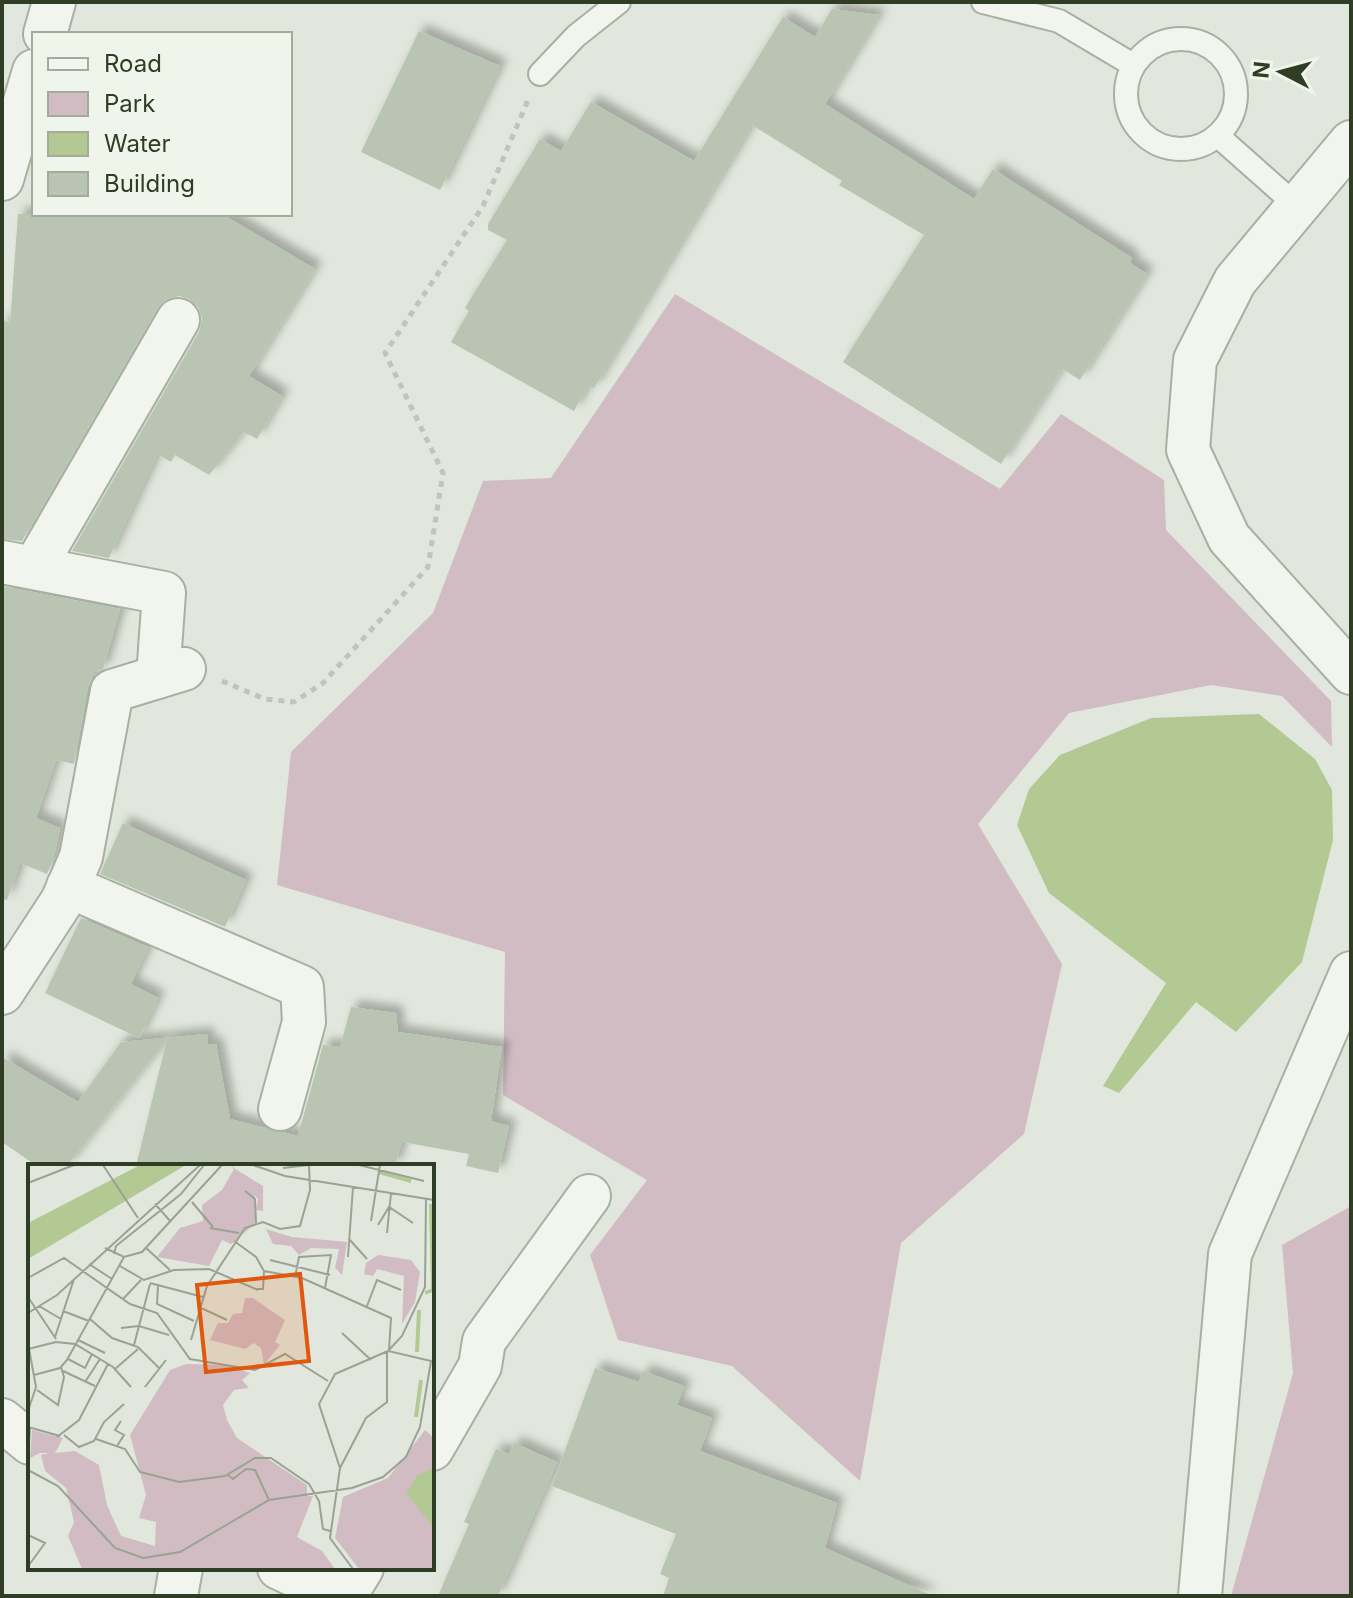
<svg xmlns="http://www.w3.org/2000/svg" width="1353" height="1598" font-family="Inter,sans-serif">
<style>
.green{fill:#d1bcc3}
.water{fill:#b2c994}
.building{fill:#bac4b3;filter:url(#shadow)}
.lines{fill:none;stroke-linecap:round;stroke-linejoin:round}
.service-casing{stroke:#a8b1a1;stroke-width:26}
.minor-casing{stroke:#a8b1a1;stroke-width:46}
.path{stroke:#bfc5ba;stroke-width:5;stroke-dasharray:6 6;stroke-linecap:butt}
.service{stroke:#f1f5ee;stroke-width:22}
.minor{stroke:#f1f5ee;stroke-width:42}
.inset-river{fill:none;stroke:#b2c994;stroke-width:4}
.inset-road{fill:none;stroke:#9aa393;stroke-width:2}
.view{fill:#df580d;fill-opacity:0.15;stroke:#df580d;stroke-width:4}
.inset-edge{fill:none;stroke:#303d25;stroke-width:4}
</style>
<defs>
<filter id="shadow"><feDropShadow dx="7" dy="-7" stdDeviation="4" flood-color="#0004"/></filter>
</defs>
<rect width="100%" height="100%" fill="#e1e7dc"/>
<path class="green" d="M 675,294 L 1000,489 L 1061,414 L 1164,480 L 1166,530 L 1331,701 L 1332,747 L 1282,696 L 1211,685 L 1069,713 L 978,824 L 1062,964 L 1024,1134 L 901,1243 L 860,1481 L 732,1366 L 618,1340 L 590,1255 L 647,1180 L 503,1095 L 505,952 L 277,885 L 291,752 L 433,613 L 483,481 L 551,478 Z
M 1351,1206 L 1351,1596 L 1231,1596 L 1293,1373 L 1282,1245 Z"/>
<path class="water" d="M 1259,714 L 1315,759 L 1332,790 L 1333,840 L 1302,962 L 1236,1032 L 1196,1002 L 1119,1093 L 1103,1086 L 1166,983 L 1049,893 L 1017,825 L 1029,789 L 1060,755 L 1151,718 Z"/>
<path class="building" d="M 832,9 L 879,15 L 825,104 L 974,199 L 993,169 L 1132,258 L 1130,263 L 1147,274 L 1080,380 L 1062,369 L 1001,464 L 843,362 L 924,235 L 839,185 L 842,181 L 752,125 L 594,388 L 588,386 L 574,411 L 451,342 L 469,311 L 465,308 L 507,240 L 488,230 L 488,224 L 540,139 L 561,151 L 591,102 L 694,161 L 783,17 L 815,37 Z
M 419,31 L 500,66 L 440,190 L 361,152 Z
M 18,214 L 222,214 L 315,269 L 249,376 L 282,396 L 257,439 L 244,432 L 209,475 L 175,455 L 171,462 L 157,454 L 109,558 L 72,551 L 199,332 L 202,319 L 198,307 L 189,299 L 179,296 L 167,299 L 158,307 L 22,541 L 2,539 L 2,319 L 10,324 Z
M 2,586 L 120,609 L 103,669 L 94,672 L 88,687 L 74,764 L 56,760 L 36,818 L 60,828 L 53,860 L 47,874 L 20,863 L 7,900 L 2,899 Z
M 123,823 L 246,880 L 225,927 L 100,874 Z
M 81,918 L 148,947 L 131,984 L 158,998 L 139,1038 L 45,993 Z
M 351,1007 L 396,1013 L 398,1032 L 502,1047 L 491,1121 L 509,1126 L 498,1173 L 466,1166 L 469,1154 L 402,1142 L 395,1166 L 136,1166 L 167,1039 L 67,1166 L 37,1166 L 2,1142 L 2,1057 L 78,1102 L 121,1042 L 207,1034 L 208,1045 L 216,1044 L 230,1119 L 298,1136 L 323,1045 L 340,1047 Z
M 595,1368 L 639,1382 L 643,1371 L 684,1386 L 677,1405 L 712,1418 L 700,1451 L 837,1503 L 825,1548 L 933,1596 L 663,1596 L 669,1578 L 660,1574 L 676,1534 L 552,1486 Z
M 514,1443 L 557,1462 L 498,1596 L 438,1596 L 469,1524 L 464,1522 L 496,1449 L 509,1454 Z"/>
<g class="lines">
<defs>
<path id="service" d="M 983,2 L 1059,21 L 1133,65
M1126 94a55 55 0 1 1 110 0a55 55 0 1 1-110 0Z
M 540,74 L 576,36 L 619,2
M 1218,136 L 1297,206"/>
<path id="minor" d="M 45,34 L 54,2
M 1351,142 L 1235,281 L 1195,360 L 1188,450 L 1229,538 L 1351,673
M 2,179 L 34,71
M 2,562 L 164,593 L 158,677
M 39,569 L 40,558 L 178,320
M 68,886 L 302,987 L 304,1022 L 280,1109
M 2,993 L 62,901 L 81,857 L 112,691 L 184,669
M 2,1420 L 30,1443
M 432,1449 L 480,1366 L 484,1341 L 589,1196
M 279,1568 L 339,1596
M 176,1596 L 181,1568
M 345,1596 L 362,1568
M 1200,1596 L 1230,1254 L 1351,973"/>
</defs>
<use href="#service" class="service-casing"/>
<use href="#minor" class="minor-casing"/>
<path class="path" d="M 222,681 L 265,699 L 294,702 L 323,683 L 428,567 L 443,473 L 385,353 L 483,206 L 528,100"/>
<use href="#service" class="service"/>
<use href="#minor" class="minor"/>
</g>
<g transform="translate(28 1164)">
<rect width="406" height="406" fill="#e1e7dc"/>
<path d="M 201,1 L 235,22 L 235,47 L 228,46 L 230,35 L 227,32 L 228,59 L 203,80 L 194,76 L 181,102 L 129,93 L 152,64 L 175,57 L 174,41 L 194,26 L 206,5 ZM 238,65 L 264,73 L 319,78 L 314,111 L 307,104 L 311,85 L 283,84 L 271,91 L 263,82 L 245,80 ZM 350,91 L 383,96 L 392,108 L 387,138 L 374,160 L 376,112 L 349,105 L 345,112 L 336,110 L 338,99 ZM 217,134 L 225,134 L 257,156 L 247,178 L 252,181 L 236,201 L 233,184 L 226,179 L 217,185 L 182,176 L 190,159 L 200,159 L 205,150 L 214,149 ZM 158,200 L 200,201 L 222,209 L 214,216 L 221,224 L 206,226 L 195,241 L 199,256 L 209,274 L 279,321 L 279,332 L 285,332 L 269,373 L 294,387 L 307,405 L 54,405 L 40,372 L 46,358 L 38,324 L 17,307 L 13,291 L 21,289 L 12,289 L 2,294 L 4,266 L 35,274 L 27,289 L 47,287 L 71,301 L 79,341 L 93,372 L 127,382 L 128,358 L 111,354 L 118,331 L 102,271 L 142,206 ZM 397,266 L 406,274 L 406,405 L 331,405 L 307,374 L 315,333 L 360,314 Z" fill="#d1bcc3"/>
<path d="M 112,1 L 158,1 L 0,95 L 0,59 ZM 406,304 L 406,364 L 378,329 L 390,311 Z" fill="#b2c994"/>
<path class="inset-river" d="M 351,8 L 383,17M 397,129 L 405,126 L 403,40M 389,188 L 391,146M 388,253 L 393,216"/>
<path class="inset-road" d="M 75,1 L 110,54M 225,1 L 257,12 L 406,36M 331,1 L 396,17M 255,4 L 281,1M 0,19 L 46,1M 217,27 L 227,35 L 228,59M 164,38 L 185,63M 127,40 L 143,58M 343,57 L 352,1M 350,61 L 361,43 L 385,59M 182,64 L 211,69M 359,69 L 363,29M 322,76 L 339,95M 206,77 L 228,93 L 236,107 L 274,114 L 363,154 L 361,186M 77,84 L 96,93 L 114,88 L 194,1M 118,84 L 142,106M 86,90 L 88,82 L 153,30 L 176,1M 320,93 L 325,23M 242,96 L 302,111M 61,100 L 84,115M 92,102 L 116,116 L 146,106 L 181,105 L 230,126M 267,113 L 271,93 L 303,91 L 297,124M 0,114 L 36,94 L 102,140 L 129,149 L 162,195 L 227,206 L 257,190 L 300,217M 122,119 L 175,133M 130,122 L 129,140 L 166,157M 229,125 L 235,125 L 236,107M 0,133 L 28,175M 95,135 L 113,116M 11,142 L 33,155M 339,142 L 349,116 L 373,126M 171,143 L 199,156M 35,147 L 61,157M 0,149 L 29,131 L 172,1M 62,155 L 84,174 L 110,183 L 132,205M 93,164 L 111,162 L 141,171M 314,169 L 343,196M 27,173 L 46,115M 50,176 L 77,189M 163,176 L 179,122 L 217,64 L 235,58 L 252,65 L 272,62 L 282,26 L 281,1M 0,179 L 8,223 L 0,247M 106,181 L 122,120M 0,185 L 28,178 L 47,180 L 85,203 L 103,223M 40,195 L 57,204 L 64,190M 87,205 L 110,185M 35,207 L 67,222M 6,211 L 32,204 L 39,196 L 96,93M 57,218 L 72,195M 117,223 L 138,196M 9,226 L 30,241 L 36,213 L 33,203M 0,263 L 32,272M 36,271 L 51,283 L 66,277 L 76,258 L 96,240M 29,273 L 51,256 L 80,200M 68,275 L 97,285 L 112,308 L 151,318 L 197,312 L 227,294 L 243,294 L 281,320 L 291,337 L 295,365 L 302,367M 89,282 L 96,271 L 87,266 L 93,257M 0,291 L 2,265M 312,304 L 338,254 L 359,238 L 359,188M 0,306 L 30,322 L 87,384 L 115,394 L 152,388 L 241,336 L 324,324 L 355,313 L 378,293 L 392,263 L 403,197 L 360,187 L 374,172 L 397,123 L 398,35M 200,311 L 205,315 L 218,305 L 227,306 L 241,336M 0,371 L 17,379 L 1,401 L 0,395M 325,405 L 302,374 L 312,304 L 291,240 L 307,210 L 360,187"/>
<path class="view" d="M 272,110 L 281,197 L 178,208 L 169,121 Z"/>
<rect width="406" height="406" class="inset-edge"/>
</g>
<rect width="1353" height="1598" fill="none" stroke="#303d25" stroke-width="8"/>
<rect x="32" y="32" width="260" height="184" fill="#f0f5eb" stroke="#a3ab9c" stroke-width="2"/>
<rect x="48" y="58" width="40" height="12" fill="#f1f5ee" stroke="#a3ab9c" stroke-width="2"/>
<text x="104" y="72" font-size="24" fill="#303d25">Road</text>
<rect x="48" y="92" width="40" height="24" fill="#d1bcc3" stroke="#a3ab9c" stroke-width="2"/>
<text x="104" y="112" font-size="24" fill="#303d25">Park</text>
<rect x="48" y="132" width="40" height="24" fill="#b2c994" stroke="#a3ab9c" stroke-width="2"/>
<text x="104" y="152" font-size="24" fill="#303d25">Water</text>
<rect x="48" y="172" width="40" height="24" fill="#bac4b3" stroke="#a3ab9c" stroke-width="2"/>
<text x="104" y="192" font-size="24" fill="#303d25">Building</text>
<g transform="translate(1281 72) rotate(276)" stroke="#f0f5eb" stroke-width="6" paint-order="stroke">
<path d="M0-6L14 30L0 20L-14 30Z" fill="#303d25"/>
<text y="-12" font-size="22" font-weight="bold" text-anchor="middle" fill="#303d25">N</text>
</g>
</svg>
